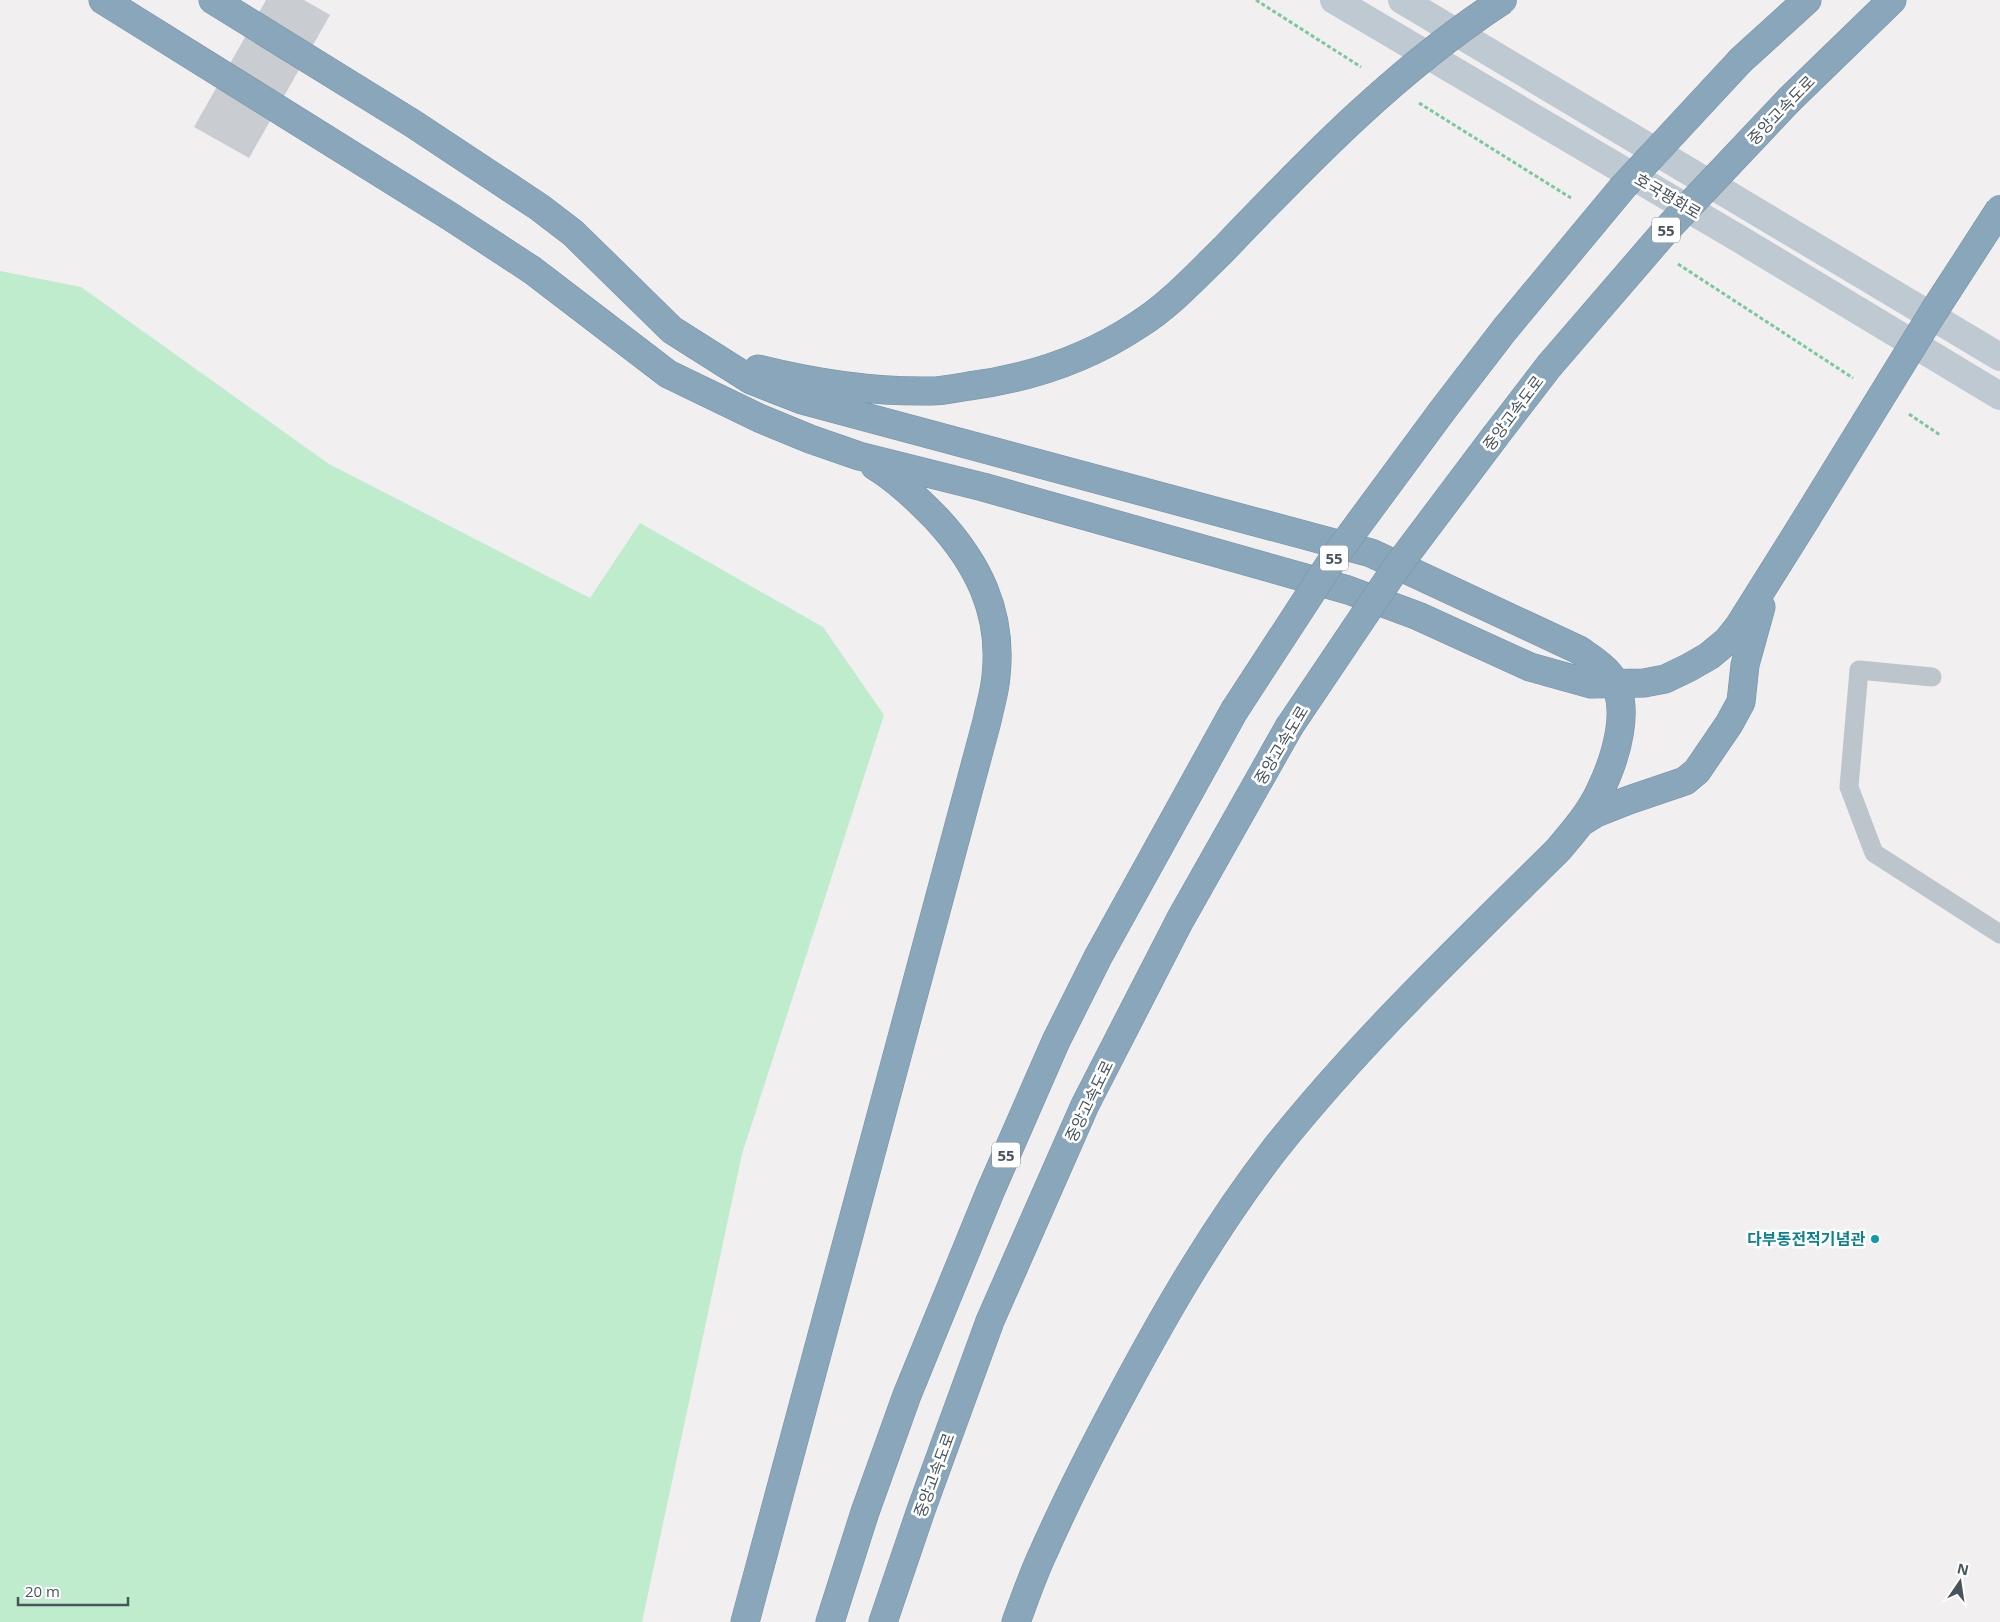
<svg xmlns="http://www.w3.org/2000/svg" width="2000" height="1622" font-family="'Open Sans','Noto Sans KR',sans-serif">
<style>
.green{fill:#c0ecce}
.building{fill:#c9cdd1}
.lines{fill:none;stroke-linecap:round;stroke-linejoin:round}
.highway-casing{stroke:#7591a6;stroke-width:29}
.path{stroke:#7bc89b;stroke-width:3;stroke-dasharray:4 2.5;stroke-linecap:butt}
.lane{stroke:#bcc5cb;stroke-width:19}
.secondary{stroke:#bec9d2;stroke-width:28}
.highway{stroke:#8aa6bb;stroke-width:28}
.highway-bridge-casing{stroke:#7591a6;stroke-width:29;stroke-linecap:butt}
.highway-bridge{stroke:#8aa6bb;stroke-width:28}
.culture-dot{fill:#0f9aa8;stroke:#fff;stroke-width:2}
.labels{text-anchor:middle;dominant-baseline:central;stroke-width:5;stroke-linejoin:round;paint-order:stroke}
.shield{fill:#fff;stroke:#7f878c;stroke-width:1}
.shield-label{font-size:15px;font-weight:bold;fill:#48545b}
.street-label{font-size:16px;fill:#48545b;stroke:#fff}
.culture-label{font-size:16px;font-weight:bold;fill:#0d838f;stroke:#fff;text-anchor:end}
</style>
<rect width="100%" height="100%" fill="#f1efef"/>
<path class="green" d="M 0,271 L 81,287 L 329,464 L 590,598 L 640,523 L 823,627 L 884,715 L 742,1154 L 642,1622 L 0,1622 Z"/>
<path class="building" d="M 266,0 L 304,0 L 330,15 L 249,158 L 194,127 Z"/>
<g class="lines">
<defs>
<path id="highway" d="M 103,0 L 451,217 L 532,270 L 668,374 L 759,418 L 810,439 L 859,456 L 983,487 L 1348,590 L 1418,616 L 1530,667 L 1591,684 L 1644,683 L 1665,679 L 1688,668 L 1709,656 L 1727,641 L 1739,626 L 1806,519
M 213,0 L 412,123 L 539,207 L 573,233 L 672,330 L 751,380 L 802,400 L 1371,553 L 1579,650 C 1589,657 1601,664 1609,674 C 1634,704 1615,760 1600,791 C 1590,813 1573,832 1558,850 C 1460,947 1361,1041 1275,1149 C 1216,1225 1168,1308 1123,1392 C 1095,1444 1068,1497 1044,1551 C 1033,1574 1025,1598 1016,1622
M 1741,60 L 1807,0
M 1790,99 L 1892,0
M 758,369 C 814,383 874,392 931,391 C 943,391 956,388 969,386 C 1030,378 1087,359 1138,325 C 1170,305 1196,276 1223,250
M 1442,411 L 1505,329
M 1496,435 L 1549,366
M 1580,823 L 1596,813 L 1629,800 L 1685,781 L 1697,771 L 1729,724 L 1741,702 L 1745,665 L 1761,607
M 745,1622 L 987,721 C 990,706 995,691 996,676 C 1003,613 978,563 936,518 C 917,499 898,480 875,466
M 830,1622 L 865,1512 L 907,1395 L 990,1192 L 1056,1041 L 1098,957 L 1234,711
M 883,1622 L 921,1510 L 990,1321 L 1085,1105 L 1180,920 L 1289,727"/>
</defs>
<use href="#highway" class="highway-casing"/>
<path class="path" d="M 1256,0 L 1361,67
M 1419,103 L 1571,198
M 1678,264 L 1853,378
M 1909,414 L 1940,435"/>
<path class="lane" d="M 1932,677 L 1859,670 L 1849,787 L 1874,853 L 2000,934"/>
<path class="secondary" d="M 1334,0 L 1738,238 L 2000,396
M 1402,0 L 2000,357"/>
<use href="#highway" class="highway"/>
<defs>
<path id="highway-bridge" d="M 1223,250 C 1310,159 1397,69 1503,0
M 1505,329 L 1623,187 L 1741,60
M 1549,366 L 1668,228 L 1790,99
M 1806,519 L 1934,311 L 2000,209
M 1234,711 L 1335,556 L 1442,411
M 1289,727 L 1396,568 L 1496,435"/>
</defs>
<use href="#highway-bridge" class="highway-bridge-casing"/>
<use href="#highway-bridge" class="highway-bridge"/>
</g>
<circle class="culture-dot" cx="1875" cy="1239" r="5"/>
<g class="labels">
<g class="shield">
<rect x="1652" y="217.5" width="28" height="25" rx="4"/>
<rect x="1320" y="545.5" width="28" height="25" rx="4"/>
<rect x="992" y="1142.5" width="28" height="25" rx="4"/>
</g>
<g class="shield-label">
<text x="1666" y="230">55</text>
<text x="1334" y="558">55</text>
<text x="1006" y="1155">55</text>
</g>
<g class="street-label">
<text transform="translate(1781 110) rotate(-46)">중앙고속도로</text>
<text transform="translate(1668 196) rotate(30)">호국평화로</text>
<text transform="translate(1513 413) rotate(-53)">중앙고속도로</text>
<text transform="translate(1281 745) rotate(-59)">중앙고속도로</text>
<text transform="translate(1089 1101) rotate(-64)">중앙고속도로</text>
<text transform="translate(934 1475) rotate(-70)">중앙고속도로</text>
</g>
<g class="culture-label">
<text x="1865" y="1239">다부동전적기념관</text>
</g>
</g>
<g transform="translate(1960 1582) rotate(13)" stroke="#ffffff" stroke-width="4" paint-order="stroke">
<path d="M0-4L9 19L0 12L-9 19Z" fill="#48545b"/>
<text y="-8" font-size="14" font-weight="bold" text-anchor="middle" fill="#48545b">N</text>
</g>
<path d="M18 1597v8h110v-8" fill="none" stroke="#48545b" stroke-width="2.5"/>
<text x="25" y="1597" font-size="15" fill="#48545b" stroke="#ffffff" stroke-width="4" paint-order="stroke">20 m</text>
</svg>
